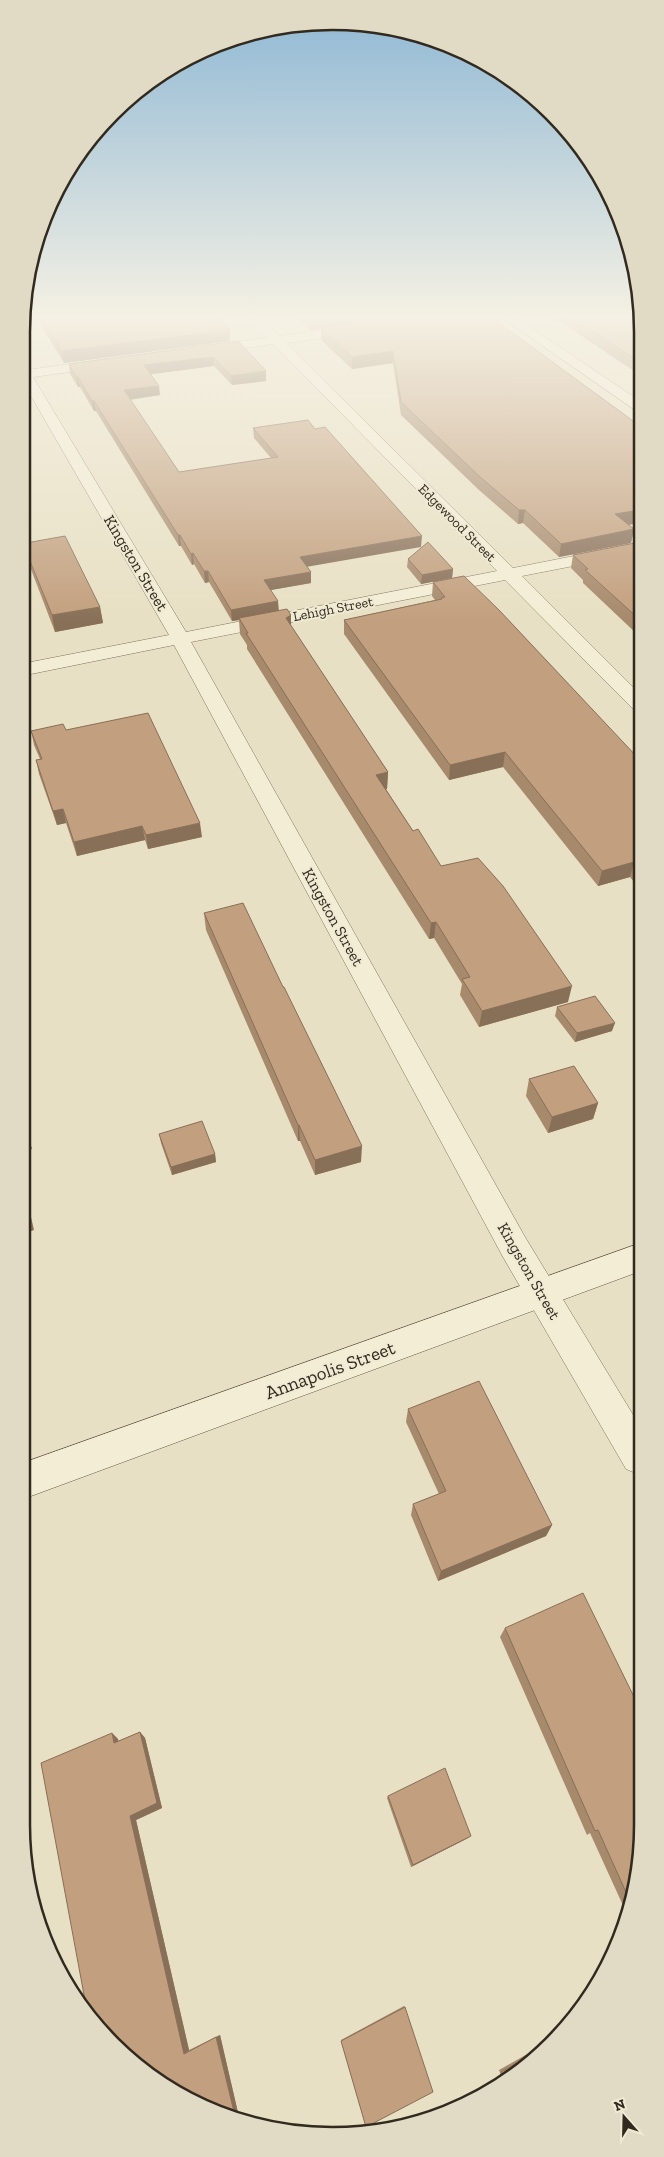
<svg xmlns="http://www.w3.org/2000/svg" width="664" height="2157" font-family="'Zilla Slab',serif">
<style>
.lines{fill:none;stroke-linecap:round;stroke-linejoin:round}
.street-casing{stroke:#80725d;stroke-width:1}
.secondary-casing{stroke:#625340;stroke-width:1}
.street{fill:#f4edd6;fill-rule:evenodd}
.secondary{fill:#f4edd6;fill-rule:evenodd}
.wall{fill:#a7896c}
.shaded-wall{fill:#886f58}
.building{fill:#c29f7e;stroke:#886f58}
.labels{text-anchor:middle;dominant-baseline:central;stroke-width:4;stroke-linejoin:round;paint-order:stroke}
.far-street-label{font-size:14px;fill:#32291f;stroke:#f0ead3}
.street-label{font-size:16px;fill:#32291f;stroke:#f0ead3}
.near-street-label{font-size:19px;fill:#32291f;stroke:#f0ead3}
.rim{fill:none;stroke:#32291f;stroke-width:2.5}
</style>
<rect width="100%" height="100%" fill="#e8e0c4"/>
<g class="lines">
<defs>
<path id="street" d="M 249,319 L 262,319 L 279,336 L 404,319 L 438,319 L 432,323 L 286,343 L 513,568 L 640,543 L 640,553 L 522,576 L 639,693 L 639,710 L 632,708 L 505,580 L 191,642 L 525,1237 L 638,1423 L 638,1474 L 626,1469 L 503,1257 L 174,645 L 26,675 L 26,663 L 169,635 L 27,389 L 27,370 L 106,359 L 112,363 L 106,367 L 33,377 L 186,632 L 497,571 L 273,344 L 205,354 L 199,350 L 205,346 L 267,338 Z
M 504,319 L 518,319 L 640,401 L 640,411 L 635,410 Z"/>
<path id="secondary" d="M 638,1244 L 638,1272 L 23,1499 L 23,1463 Z"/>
</defs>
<use href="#street" class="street-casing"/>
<use href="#secondary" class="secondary-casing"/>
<use href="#street" class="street"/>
<use href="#secondary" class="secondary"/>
</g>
<path class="wall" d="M 37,319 L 220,319 L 230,341 L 64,363 Z
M 299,319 L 388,319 L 310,330 Z
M 391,319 L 498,319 L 498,323 L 640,426 L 640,523 L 628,525 L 634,529 L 631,543 L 559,557 L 523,523 L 518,524 L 479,490 L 401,415 L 393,363 L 352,369 L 321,340 L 321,329 Z
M 556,319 L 640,319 L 640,375 Z
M 238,341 L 266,381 L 232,385 L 214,366 L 151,374 L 160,395 L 130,400 L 179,472 L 271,458 L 254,438 L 253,428 L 308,420 L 307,567 L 311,583 L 271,590 L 278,610 L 291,615 L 291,626 L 388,772 L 387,789 L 386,789 L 413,831 L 441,866 L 568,1002 L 479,1027 L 460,995 L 462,984 L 434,938 L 429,939 L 247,649 L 247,645 L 240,634 L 239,620 L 232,621 L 209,582 L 205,583 L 194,564 L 192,565 L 181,546 L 179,546 L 96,411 L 94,411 L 80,387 L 78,387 L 70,374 L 69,364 Z
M 640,542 L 639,636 L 583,583 L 583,580 L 571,568 L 573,555 Z
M 26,543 L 100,607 L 103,623 L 55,632 L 27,559 Z
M 408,559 L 453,569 L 452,578 L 421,584 L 407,567 Z
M 433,582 L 639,759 L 639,888 L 630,877 L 598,886 L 503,767 L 449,780 L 344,634 L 344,620 L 435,600 L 432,596 Z
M 66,730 L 202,837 L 148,849 L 145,840 L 77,856 L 66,823 L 57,825 L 39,774 L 36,760 L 40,759 L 34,745 L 31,731 Z
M 204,913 L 283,987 L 361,1162 L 315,1175 L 300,1141 L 298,1141 L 206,930 Z
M 557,1007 L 612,1031 L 575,1042 L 555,1016 Z
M 529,1079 L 598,1103 L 593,1119 L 548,1133 L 526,1096 Z
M 159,1134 L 215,1154 L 216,1162 L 172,1175 L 161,1143 Z
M 408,1409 L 552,1525 L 546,1536 L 438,1581 L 411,1515 L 413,1504 L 439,1494 L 406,1422 Z
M 505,1628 L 637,1886 L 626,1912 L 590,1833 L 587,1835 L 500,1637 Z
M 140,1732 L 145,1738 L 162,1808 L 136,1820 L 189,2050 L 220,2035 L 239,2117 L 194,2104 L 112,1733 L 118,1739 L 118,1741 Z
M 388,1796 L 468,1838 L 411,1867 L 387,1798 Z
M 404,2006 L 405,2007 L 366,2127 L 341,2040 Z
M 543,2045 L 504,2084 L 499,2070 Z"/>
<path class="shaded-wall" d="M 310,319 L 388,319 L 310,330 Z
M 230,330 L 230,341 L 64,363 L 62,351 Z
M 393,351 L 393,363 L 352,369 L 352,357 Z
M 213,357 L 214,366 L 145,375 L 144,365 Z
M 266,371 L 266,381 L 232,385 L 231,376 Z
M 76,377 L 78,377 L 80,387 L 78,387 Z
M 159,386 L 160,395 L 125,400 L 124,390 Z
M 92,401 L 94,401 L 96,411 L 94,411 Z
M 519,510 L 525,510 L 523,523 L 518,524 Z
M 640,510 L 640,523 L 612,527 L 615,514 Z
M 634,529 L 631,543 L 559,557 L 561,544 Z
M 178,535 L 180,535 L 181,546 L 179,546 Z
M 422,536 L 421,547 L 300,568 L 300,557 Z
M 193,553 L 194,564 L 192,565 L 191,554 Z
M 453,569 L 452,578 L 421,584 L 422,575 Z
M 204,571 L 208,571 L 209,582 L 205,583 Z
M 311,572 L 311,583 L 265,591 L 264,580 Z
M 278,601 L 279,612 L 239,618 L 239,620 L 232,621 L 231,610 Z
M 100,607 L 103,623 L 55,632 L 52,615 Z
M 291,615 L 291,631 L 286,618 Z
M 505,752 L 503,767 L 449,780 L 450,765 Z
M 388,772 L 387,789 L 376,791 L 376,775 Z
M 63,809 L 66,823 L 57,825 L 53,811 Z
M 200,823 L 202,837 L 148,849 L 146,835 Z
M 142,826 L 145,840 L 77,856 L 74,842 Z
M 634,862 L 630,877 L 598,886 L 602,871 Z
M 436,922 L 434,938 L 429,939 L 431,923 Z
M 572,986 L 568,1002 L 479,1027 L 482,1011 Z
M 615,1023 L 612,1031 L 575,1042 L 577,1033 Z
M 598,1103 L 593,1119 L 548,1133 L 552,1117 Z
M 24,1120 L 32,1149 L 24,1151 Z
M 298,1125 L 299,1125 L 300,1141 L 298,1141 Z
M 362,1146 L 361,1162 L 315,1175 L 315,1160 Z
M 215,1154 L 216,1162 L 172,1175 L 171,1167 Z
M 24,1187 L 34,1230 L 24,1234 Z
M 552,1525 L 546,1536 L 438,1581 L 441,1571 Z
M 140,1732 L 145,1738 L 162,1808 L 136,1820 L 189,2050 L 184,2054 L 130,1816 Z
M 112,1733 L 118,1739 L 120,1749 L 114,1743 Z
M 471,1836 L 468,1838 L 411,1867 L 413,1865 Z
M 220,2035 L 239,2117 L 235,2116 L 216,2037 Z"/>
<path class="building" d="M 42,319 L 220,319 L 230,330 L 62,351 Z
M 391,319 L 495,319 L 495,320 L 640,426 L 640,510 L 615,514 L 634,529 L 561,544 L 525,510 L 519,510 L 480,477 L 401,402 L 393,351 L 352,357 L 321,329 Z
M 574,319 L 640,319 L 640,362 Z
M 238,341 L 266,371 L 231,376 L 213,357 L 144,365 L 159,386 L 124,390 L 179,472 L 278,457 L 253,428 L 308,420 L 315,429 L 325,427 L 422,536 L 300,557 L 311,572 L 264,580 L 278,601 L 231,610 L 208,571 L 204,571 L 193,553 L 191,554 L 180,535 L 178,535 L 94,401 L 92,401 L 78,377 L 76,377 L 69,364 Z
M 65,536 L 100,607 L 52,615 L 26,551 L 26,543 Z
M 428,542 L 453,569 L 422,575 L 408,559 Z
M 640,542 L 639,619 L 585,570 L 588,569 L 573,555 Z
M 464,576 L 499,610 L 639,759 L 639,868 L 634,862 L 602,871 L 505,752 L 450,765 L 344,620 L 442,599 L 441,598 L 445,597 L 433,582 Z
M 287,609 L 291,615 L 286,618 L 388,772 L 376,775 L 413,831 L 418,829 L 441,866 L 478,858 L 503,886 L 572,986 L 482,1011 L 462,979 L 470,977 L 436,922 L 431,923 L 246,633 L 248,633 L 239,618 Z
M 148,713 L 200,823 L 146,835 L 142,826 L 74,842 L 63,809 L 53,811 L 36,760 L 42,759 L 31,731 L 63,724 L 66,730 Z
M 243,903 L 283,987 L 284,987 L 362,1146 L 315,1160 L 299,1125 L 298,1125 L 204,913 Z
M 595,996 L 615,1023 L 577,1033 L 557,1007 Z
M 574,1066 L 598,1103 L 552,1117 L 529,1079 Z
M 202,1121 L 215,1154 L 171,1167 L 159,1134 Z
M 24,1197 L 28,1215 L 24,1217 Z
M 479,1381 L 552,1525 L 441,1571 L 413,1504 L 446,1491 L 408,1409 Z
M 583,1593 L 637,1703 L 637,1886 L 630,1901 L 598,1830 L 595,1831 L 505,1628 Z
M 140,1732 L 157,1803 L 130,1816 L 184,2054 L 216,2037 L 235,2116 L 194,2104 L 99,2030 L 87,2011 L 41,1763 L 112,1733 L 114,1743 Z
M 445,1768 L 471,1836 L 413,1865 L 388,1796 Z
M 405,2007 L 433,2092 L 366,2127 L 341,2041 Z
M 535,2053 L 505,2083 L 501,2072 Z"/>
<linearGradient id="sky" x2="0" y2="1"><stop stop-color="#8db7d4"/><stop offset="0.51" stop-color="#f5f1e4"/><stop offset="1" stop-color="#f5f1e4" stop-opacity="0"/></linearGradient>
<rect width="664" height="621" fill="url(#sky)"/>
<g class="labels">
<g class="far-street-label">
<text transform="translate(457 523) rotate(45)">Edgewood Street</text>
<text transform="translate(333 609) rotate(-11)">Lehigh Street</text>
</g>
<g class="street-label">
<text transform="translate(136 563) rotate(59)">Kingston Street</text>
<text transform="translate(333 917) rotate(61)">Kingston Street</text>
<text transform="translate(529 1271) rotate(60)">Kingston Street</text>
</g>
<g class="near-street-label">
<text transform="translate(330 1370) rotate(-20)">Annapolis Street</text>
</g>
</g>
<path d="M0 0H664V2157H0ZM332 30H332A302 302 0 0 1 634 332V1825A302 302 0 0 1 332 2127H332A302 302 0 0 1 30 1825V332A302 302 0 0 1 332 30Z" fill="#e1dbc5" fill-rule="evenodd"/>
<path class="rim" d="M332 30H332A302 302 0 0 1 634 332V1825A302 302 0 0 1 332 2127H332A302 302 0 0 1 30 1825V332A302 302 0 0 1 332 30Z"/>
<g transform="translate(624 2117) rotate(340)" stroke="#f0ead3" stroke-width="4" paint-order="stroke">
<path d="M0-4L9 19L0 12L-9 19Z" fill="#32291f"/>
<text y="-8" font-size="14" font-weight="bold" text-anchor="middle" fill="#32291f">N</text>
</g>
</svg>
